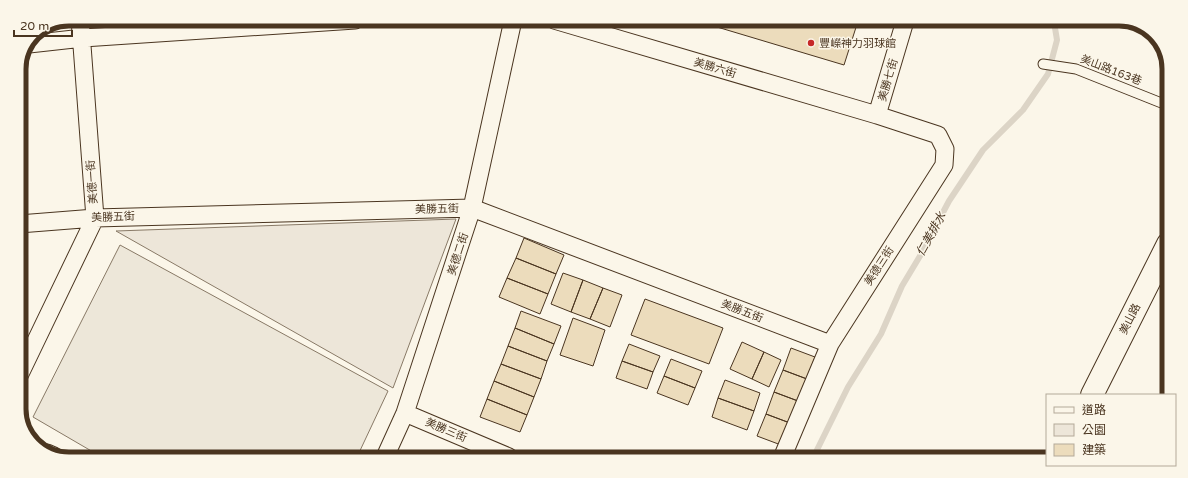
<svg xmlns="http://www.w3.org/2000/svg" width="1188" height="478" font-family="'Varela Round','Noto Sans TC',sans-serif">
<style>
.green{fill:#ede6d9;stroke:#887966}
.parking{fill:#ede7d9;stroke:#887966}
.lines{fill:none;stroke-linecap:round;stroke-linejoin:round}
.stream{stroke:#dcd4c6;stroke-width:6}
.building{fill:#ecdcbc;stroke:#4a3520}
.service-casing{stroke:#4a3520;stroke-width:11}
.minor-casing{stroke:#4a3520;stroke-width:19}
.tertiary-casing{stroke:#4a3520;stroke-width:24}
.service{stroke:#fbf6e9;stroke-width:9}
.minor{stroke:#fbf6e9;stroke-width:17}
.tertiary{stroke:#fbf6e9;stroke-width:22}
.poi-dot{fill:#c62828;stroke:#fbf6e9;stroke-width:1.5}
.labels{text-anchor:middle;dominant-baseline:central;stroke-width:3;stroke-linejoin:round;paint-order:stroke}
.poi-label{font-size:11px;fill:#4a3520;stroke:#fbf6e9;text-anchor:start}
.street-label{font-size:11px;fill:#4a3520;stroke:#fbf6e9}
.water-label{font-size:12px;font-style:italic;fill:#4a3520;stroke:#fbf6e9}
.rim{fill:none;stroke:#4a3520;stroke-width:5}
</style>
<rect width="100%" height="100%" fill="#fbf6e9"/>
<path class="green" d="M 456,219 L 393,388 L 116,231 Z"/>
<path class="parking" d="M 120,245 L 388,391 L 357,457 L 100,456 L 33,417 Z"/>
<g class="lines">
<path class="stream" d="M 813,458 L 848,387 L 881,334 L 902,286 L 920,256 L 949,201 L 983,150 L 1023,110 L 1048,74 L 1057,40 L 1054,22"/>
</g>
<path class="building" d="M 697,21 L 858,21 L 844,65 Z
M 524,238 L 564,255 L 556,274 L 516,258 Z
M 516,258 L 556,274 L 548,294 L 507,278 Z
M 563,273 L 583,280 L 571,312 L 551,304 Z
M 507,278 L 548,294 L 540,314 L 499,297 Z
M 583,280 L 603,288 L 590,319 L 571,312 Z
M 603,288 L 622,295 L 610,327 L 590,319 Z
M 645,299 L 723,328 L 709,364 L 631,335 Z
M 521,311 L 561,326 L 554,344 L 515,328 Z
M 573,318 L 605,330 L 593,366 L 560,355 Z
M 515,328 L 554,344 L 547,361 L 508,346 Z
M 742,342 L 764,352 L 752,379 L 730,369 Z
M 629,344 L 660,356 L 653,372 L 622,361 Z
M 508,346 L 547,361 L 541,379 L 501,364 Z
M 791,348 L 815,357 L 807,379 L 783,370 Z
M 764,352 L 781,360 L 769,387 L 752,379 Z
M 671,359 L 702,371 L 695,388 L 664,376 Z
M 622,361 L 653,372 L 647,389 L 616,378 Z
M 501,364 L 541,379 L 534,397 L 494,381 Z
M 783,370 L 807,379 L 798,401 L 774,392 Z
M 664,376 L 695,388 L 688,405 L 657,393 Z
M 725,380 L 760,393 L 754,411 L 718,398 Z
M 494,381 L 534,397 L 527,415 L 487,399 Z
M 774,392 L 798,401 L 790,423 L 766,414 Z
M 718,398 L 754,411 L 747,430 L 712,417 Z
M 487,399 L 527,415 L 520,432 L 480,417 Z
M 766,414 L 790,423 L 781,445 L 757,436 Z"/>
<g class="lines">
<defs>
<path id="service" d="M 1043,64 L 1076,69 L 1169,106"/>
<path id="minor" d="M 554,20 L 877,115 L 938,135 L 945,149 L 944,165 L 830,344 L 782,458
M 29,44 L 83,38 L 355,20
M 877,115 L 905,21
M 19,224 L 95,218 L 472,208 L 830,344
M 19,376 L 95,218 L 80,19
M 405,413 L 509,457
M 47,453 L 54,456
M 385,457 L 405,413 L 472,208 L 513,20"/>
<path id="tertiary" d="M 1092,395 L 1168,244"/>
</defs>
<use href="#service" class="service-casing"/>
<use href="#minor" class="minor-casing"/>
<use href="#tertiary" class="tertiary-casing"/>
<use href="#service" class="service"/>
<use href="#minor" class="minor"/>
<use href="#tertiary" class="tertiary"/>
</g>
<circle class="poi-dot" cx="811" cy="43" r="4"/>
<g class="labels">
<g class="poi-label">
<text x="819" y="43">豐嶸神力羽球館</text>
</g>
<g class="street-label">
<text transform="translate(715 68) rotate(16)">美勝六街</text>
<text transform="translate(1111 70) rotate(21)">美山路163巷</text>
<text transform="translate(888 80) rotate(-74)">美勝七街</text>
<text transform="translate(92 182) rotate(-94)">美德一街</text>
<text transform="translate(437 209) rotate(-1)">美勝五街</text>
<text transform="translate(113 217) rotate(-2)">美勝五街</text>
<text transform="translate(458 254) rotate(-72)">美德二街</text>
<text transform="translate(879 266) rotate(-57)">美德三街</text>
<text transform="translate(742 311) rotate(21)">美勝五街</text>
<text transform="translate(1130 319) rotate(-63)">美山路</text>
<text transform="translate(446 430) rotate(23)">美勝三街</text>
</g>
<g class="water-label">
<text transform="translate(931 234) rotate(-61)">仁美排水</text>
</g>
</g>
<path d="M0 0H1188V478H0ZM69 26H1119A43 43 0 0 1 1162 69V409A43 43 0 0 1 1119 452H69A43 43 0 0 1 26 409V69A43 43 0 0 1 69 26Z" fill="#fbf6e9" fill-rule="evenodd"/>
<path class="rim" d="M69 26H1119A43 43 0 0 1 1162 69V409A43 43 0 0 1 1119 452H69A43 43 0 0 1 26 409V69A43 43 0 0 1 69 26Z"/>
<rect x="1046" y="394" width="130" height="72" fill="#fbf6e9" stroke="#b4a999"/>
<rect x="1054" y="407" width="20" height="6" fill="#fbf6e9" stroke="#b4a999"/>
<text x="1082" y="414" font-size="12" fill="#4a3520">道路</text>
<rect x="1054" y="424" width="20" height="12" fill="#ede6d9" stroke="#b4a999"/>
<text x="1082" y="434" font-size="12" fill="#4a3520">公園</text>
<rect x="1054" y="444" width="20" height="12" fill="#ecdcbc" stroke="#b4a999"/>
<text x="1082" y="454" font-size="12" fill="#4a3520">建築</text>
<path d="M14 30v6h58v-6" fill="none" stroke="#4a3520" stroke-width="2"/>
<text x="20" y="30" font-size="12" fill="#4a3520" stroke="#fbf6e9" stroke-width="3" paint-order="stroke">20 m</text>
</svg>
